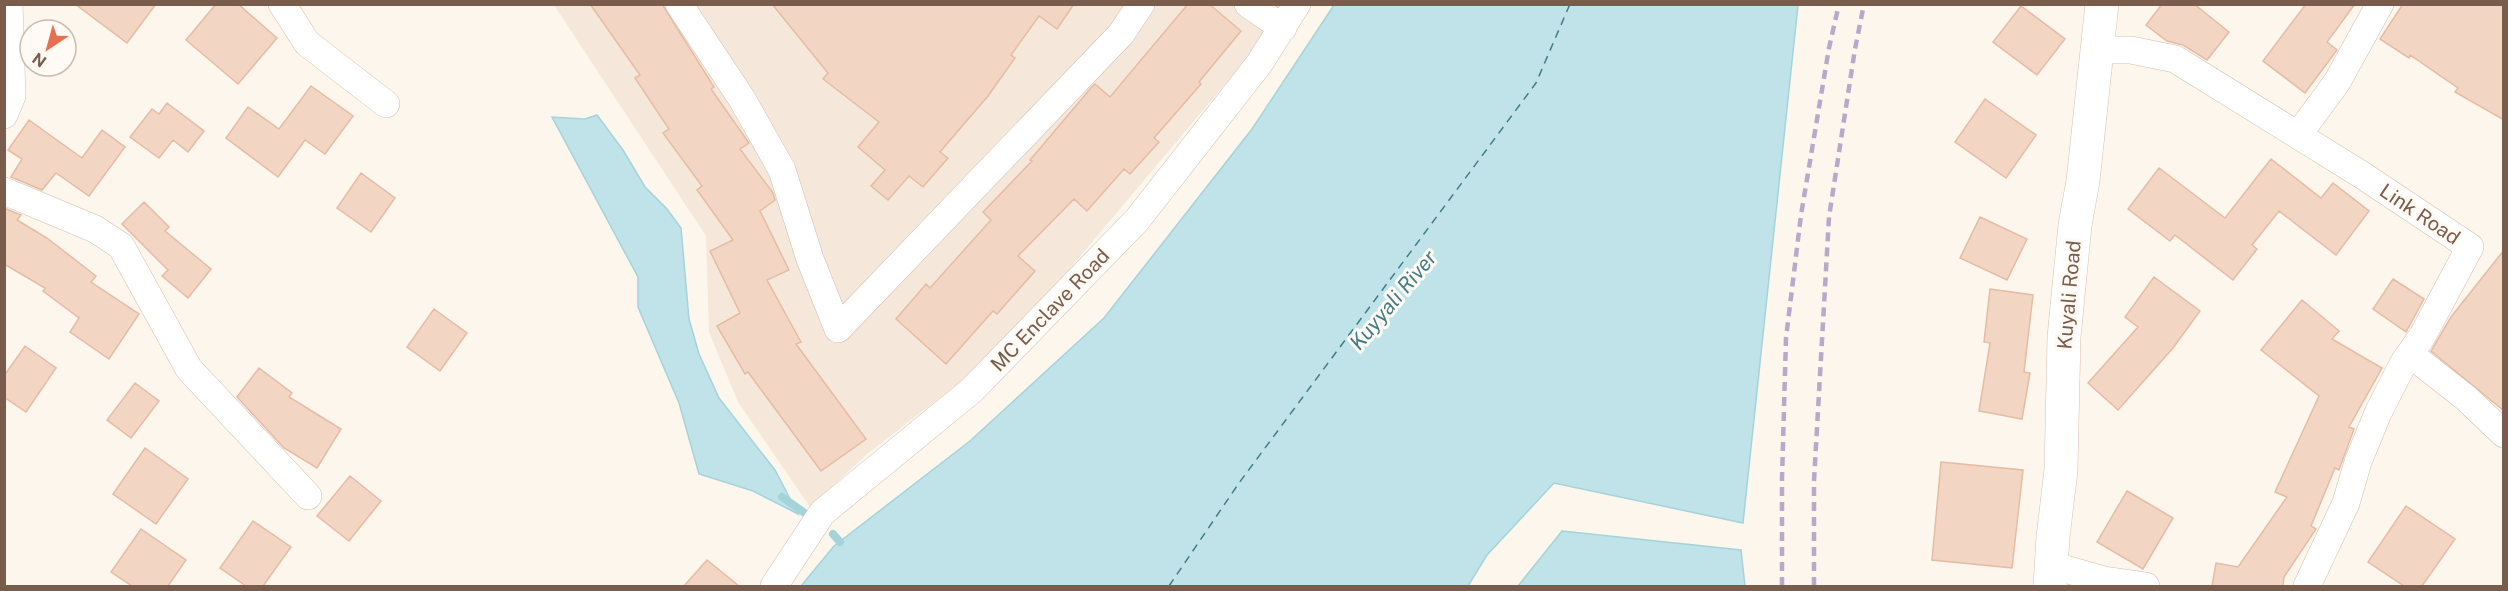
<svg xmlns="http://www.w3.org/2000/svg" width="2508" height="591" font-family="'Public Sans',sans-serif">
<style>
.residential{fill:#f5e8da}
.water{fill:#bfe3e8;stroke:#a5d3da;stroke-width:1.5}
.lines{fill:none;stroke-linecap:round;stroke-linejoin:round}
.stream{stroke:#a5d3da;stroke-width:8}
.ferry{stroke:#437c86;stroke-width:1.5;stroke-dasharray:8 6;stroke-linecap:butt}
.building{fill:#f3d5c3;stroke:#e6bba3;stroke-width:1.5}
.street-casing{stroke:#d1beb0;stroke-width:28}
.secondary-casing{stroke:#d6c0b0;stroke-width:34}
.street{stroke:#fff;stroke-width:27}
.secondary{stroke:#fff;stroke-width:33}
.rail{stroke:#b9a8c9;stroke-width:4.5;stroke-dasharray:9 6;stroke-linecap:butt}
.labels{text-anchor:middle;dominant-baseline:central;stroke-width:6;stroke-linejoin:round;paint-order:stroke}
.street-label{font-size:20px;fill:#7a5c4d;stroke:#fffaf3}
.water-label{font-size:21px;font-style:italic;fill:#437c86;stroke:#fffaf3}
</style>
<rect width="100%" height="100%" fill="#fdf6ec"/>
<path class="residential" d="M 554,5 L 1281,5 L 1253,51 L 1034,311 L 980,367 L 867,454 L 810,507 L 738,402 L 709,332 L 706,236 Z"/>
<path class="water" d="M 1334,5 L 1798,5 L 1743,523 L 1554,483 L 1487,555 L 1468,586 L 801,586 L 834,546 L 970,441 L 1104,318 L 1252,129 Z
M 597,115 L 623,150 L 645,187 L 667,209 L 681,228 L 689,319 L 699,354 L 719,398 L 775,470 L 798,514 L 753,491 L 699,474 L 679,403 L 638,307 L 638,277 L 552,117 L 585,119 Z
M 1562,531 L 1741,550 L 1745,586 L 1518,586 Z"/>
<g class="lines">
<path class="stream" d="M 782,497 L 809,516
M 833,534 L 840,542"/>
<path class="ferry" d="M 1169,586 L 1239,483 L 1536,83 L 1570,4"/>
</g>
<path class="building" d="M 75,4 L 156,4 L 127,43 Z
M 216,4 L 238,4 L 277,38 L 238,84 L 186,40 Z
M 590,4 L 662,4 L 714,87 L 711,89 L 749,143 L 740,149 L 773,193 L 775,200 L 760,211 L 789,270 L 767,280 L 801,342 L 796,344 L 866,439 L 821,471 L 748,372 L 745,374 L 717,326 L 740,313 L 710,251 L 733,240 L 697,190 L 702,186 L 663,133 L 669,129 L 635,78 L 640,75 Z
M 772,4 L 1074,4 L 1057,29 L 1039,16 L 1011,55 L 1015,58 L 988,96 L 940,152 L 948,158 L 923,187 L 909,176 L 888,200 L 871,186 L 885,170 L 858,147 L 879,122 L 823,79 L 828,73 Z
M 1188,4 L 1209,4 L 1241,31 L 1199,82 L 1201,84 L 1154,138 L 1159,142 L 1130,174 L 1124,169 L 1087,211 L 1074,199 L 1018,256 L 1035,271 L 997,314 L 993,311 L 946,364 L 896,319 L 926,284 L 930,288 L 991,220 L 983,212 L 1032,161 L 1030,160 L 1091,88 L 1095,84 L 1110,97 Z
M 2162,4 L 2194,4 L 2229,32 L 2207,60 L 2183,45 L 2167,41 L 2146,25 Z
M 2306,4 L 2355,4 L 2327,42 L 2337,50 L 2334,54 L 2305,93 L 2263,61 Z
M 2403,4 L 2504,4 L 2504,120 L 2455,92 L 2458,88 L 2410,55 L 2409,58 L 2380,39 Z
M 2021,6 L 2065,39 L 2037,75 L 1993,42 Z
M 311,86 L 353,116 L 325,154 L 305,140 L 278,177 L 226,138 L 248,107 L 279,129 Z
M 1985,99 L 2036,135 L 2006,178 L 1955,142 Z
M 167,103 L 204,131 L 188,152 L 173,140 L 159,158 L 130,137 L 152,109 L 159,114 Z
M 29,120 L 82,158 L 102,130 L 125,147 L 89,196 L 56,173 L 42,190 L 11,177 L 22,159 L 8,150 Z
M 2271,159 L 2321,198 L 2333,183 L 2369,211 L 2336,255 L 2279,211 L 2252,245 L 2257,249 L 2233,280 L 2175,235 L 2170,241 L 2128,209 L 2159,168 L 2225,218 Z
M 361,173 L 395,198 L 371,232 L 337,208 Z
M 144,202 L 169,227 L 165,231 L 211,269 L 188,298 L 162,276 L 168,270 L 122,224 Z
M 4,208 L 21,215 L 17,220 L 47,238 L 96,276 L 91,282 L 139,314 L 109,359 L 70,332 L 79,318 L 43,291 L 45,288 L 4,264 Z
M 1980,217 L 2027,239 L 2007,280 L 1960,258 Z
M 2504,250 L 2504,411 L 2431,351 L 2451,317 Z
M 2154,277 L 2200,311 L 2173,348 L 2118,410 L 2088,383 L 2138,327 L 2125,317 Z
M 2393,279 L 2424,299 L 2406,332 L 2373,309 Z
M 1990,289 L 2033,295 L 2024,372 L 2030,373 L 2022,419 L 1979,411 L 1990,343 L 1984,342 Z
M 2302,300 L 2339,331 L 2332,339 L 2382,368 L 2349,427 L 2354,429 L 2339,470 L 2335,468 L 2311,526 L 2316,529 L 2284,577 L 2283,586 L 2212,586 L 2216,563 L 2238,567 L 2287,497 L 2275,492 L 2319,396 L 2261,350 Z
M 434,309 L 467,333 L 440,371 L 407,347 Z
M 25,346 L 56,368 L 26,412 L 4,397 L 4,376 Z
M 259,368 L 292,393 L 289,397 L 341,429 L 317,468 L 284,448 L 237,397 Z
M 135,383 L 159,401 L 131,438 L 107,420 Z
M 145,448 L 188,479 L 156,524 L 113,494 Z
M 1941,462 L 2023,470 L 2012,568 L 1932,560 Z
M 350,476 L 381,501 L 349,541 L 317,516 Z
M 2127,491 L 2173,518 L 2143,569 L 2097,542 Z
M 2406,506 L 2455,539 L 2422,586 L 2404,586 L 2368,562 Z
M 253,521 L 291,547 L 263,586 L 246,586 L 220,568 Z
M 141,529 L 186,560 L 168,586 L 132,586 L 111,572 Z
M 707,560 L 739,586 L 684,586 Z"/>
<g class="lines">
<defs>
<path id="street" d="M 282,4 L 307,43 L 386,104
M 679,4 L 742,99 L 782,170 L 810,259 L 838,329 L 1121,34 L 1141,4
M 1248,4 L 1283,28
M 2097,50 L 2131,50 L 2175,59 L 2362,175 L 2470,247 L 2423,335 L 2404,362 L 2378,413 L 2358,462 L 2346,503 L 2307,586
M 4,115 L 12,96 L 9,4
M 2298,135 L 2337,82 L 2380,4
M 4,191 L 95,229 L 121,246 L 189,369 L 308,496
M 2410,354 L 2466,398 L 2504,434
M 2051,565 L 2104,580 L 2146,586
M 774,586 L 822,513 L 972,390 L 1137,220 L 1259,64 L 1297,4"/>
<path id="secondary" d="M 2050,586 L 2053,537 L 2061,470 L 2064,337 L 2075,225 L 2083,181 L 2102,4"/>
</defs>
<use href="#street" class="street-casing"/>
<use href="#secondary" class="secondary-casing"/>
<use href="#street" class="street"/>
<use href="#secondary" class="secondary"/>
<path class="rail" d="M 1782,586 L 1782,479 L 1786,338 L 1801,215 L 1829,48 L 1839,4
M 1814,586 L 1814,481 L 1829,217 L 1855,49 L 1864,4"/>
</g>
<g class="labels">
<g class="street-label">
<text transform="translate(2420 214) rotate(34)">Link Road</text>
<text transform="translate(2069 295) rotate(-85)">Kuyali Road</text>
<text transform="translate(1050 310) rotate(-46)">MC Enclave Road</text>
</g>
<g class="water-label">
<text transform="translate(1393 300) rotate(-50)">Kuyyali River</text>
</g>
</g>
<rect width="2508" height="591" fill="none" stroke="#7a5c4d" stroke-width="12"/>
<g transform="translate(48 48) rotate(216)"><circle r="28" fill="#fffaf3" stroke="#cabbb1" stroke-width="1.5"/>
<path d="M0-4.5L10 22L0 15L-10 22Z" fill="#e76f51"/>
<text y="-9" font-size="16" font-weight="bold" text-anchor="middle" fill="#7a5c4d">N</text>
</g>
</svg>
